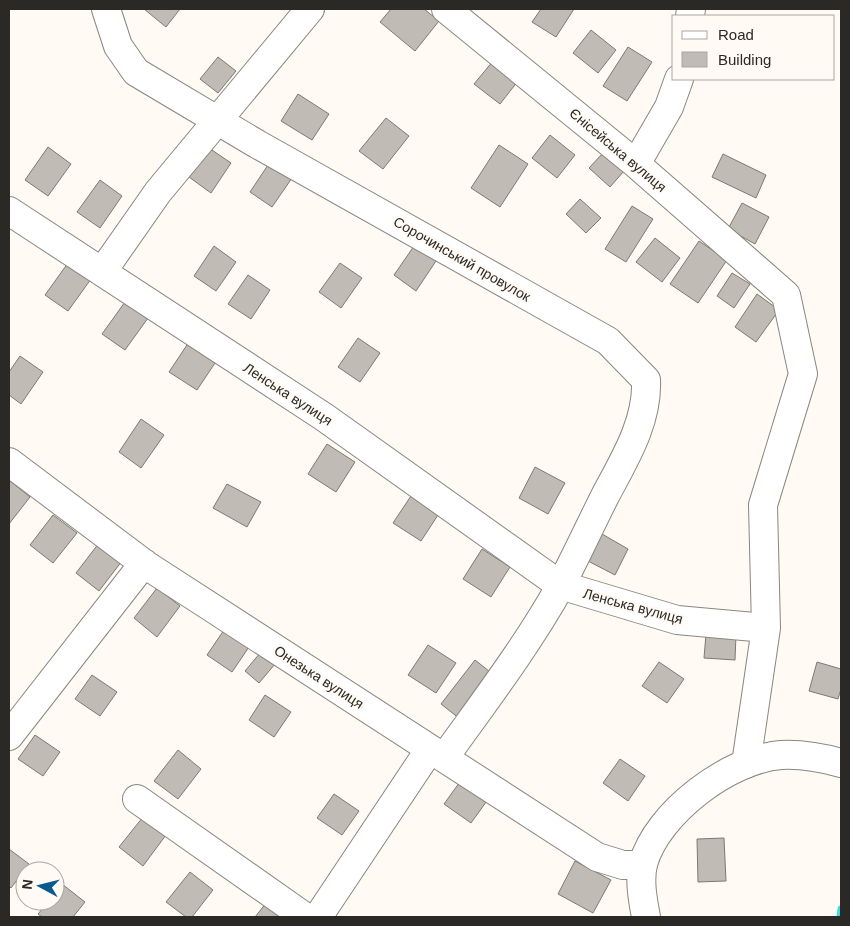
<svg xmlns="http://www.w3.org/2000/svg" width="850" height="926" font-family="Helvetica,sans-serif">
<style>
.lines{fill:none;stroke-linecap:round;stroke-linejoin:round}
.stream{stroke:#3adde3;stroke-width:7}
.building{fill:#c0bbb4;stroke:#7e7972}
.minor-casing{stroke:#8b867f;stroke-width:30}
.minor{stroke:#fff;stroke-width:28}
.labels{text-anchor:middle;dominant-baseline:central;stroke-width:4.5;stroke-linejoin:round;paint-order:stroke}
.street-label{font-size:14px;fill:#2b2926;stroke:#fffaf4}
</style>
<rect width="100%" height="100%" fill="#fffaf4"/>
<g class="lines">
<path class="stream" d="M 840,917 L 841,909"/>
</g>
<path class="building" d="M 144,9 L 180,9 L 166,27 Z
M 391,9 L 424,9 L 439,21 L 415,51 L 380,22 Z
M 541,9 L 574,9 L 556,37 L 532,22 Z
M 591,30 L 616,50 L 598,73 L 573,53 Z
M 628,47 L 652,62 L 627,101 L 603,86 Z
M 218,57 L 236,71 L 218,93 L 200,79 Z
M 493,61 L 518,81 L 500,104 L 474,84 Z
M 298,94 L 329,114 L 312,140 L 281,121 Z
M 386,118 L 409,136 L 383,169 L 359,151 Z
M 550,135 L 575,155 L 557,178 L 532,158 Z
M 499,145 L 528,164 L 500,207 L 471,188 Z
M 48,147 L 71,164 L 48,196 L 25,180 Z
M 209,148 L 231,163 L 211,193 L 189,177 Z
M 603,153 L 624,171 L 610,187 L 589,168 Z
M 723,154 L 766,175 L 756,198 L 712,177 Z
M 270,162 L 292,178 L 272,207 L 250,192 Z
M 100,180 L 122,196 L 100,228 L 77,212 Z
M 580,199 L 601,218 L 586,233 L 566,214 Z
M 742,203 L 769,217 L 755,244 L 728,229 Z
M 632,206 L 653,219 L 626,262 L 605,249 Z
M 655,238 L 680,258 L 662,282 L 636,262 Z
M 699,241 L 727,260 L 698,303 L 670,284 Z
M 214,246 L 236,262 L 216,291 L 194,276 Z
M 414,246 L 436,261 L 416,291 L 394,275 Z
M 68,263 L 91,279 L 68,311 L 45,295 Z
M 340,263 L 362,278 L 341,308 L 319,292 Z
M 732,273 L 750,284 L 734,308 L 717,296 Z
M 248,275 L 270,290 L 251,319 L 228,304 Z
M 757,294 L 779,310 L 756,342 L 735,327 Z
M 125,302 L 148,318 L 125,350 L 102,334 Z
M 358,338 L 380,353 L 360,382 L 338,367 Z
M 189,342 L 217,360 L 197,390 L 169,372 Z
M 20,356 L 43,372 L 21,404 L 9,395 L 9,372 Z
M 141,419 L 164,435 L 141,468 L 119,452 Z
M 327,444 L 355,462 L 336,492 L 308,474 Z
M 535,467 L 565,483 L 548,514 L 519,498 Z
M 9,480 L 30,497 L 9,524 Z
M 227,484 L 261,502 L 247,527 L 213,508 Z
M 413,493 L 440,512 L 421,541 L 393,523 Z
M 53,515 L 77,533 L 53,563 L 30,545 Z
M 602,534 L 628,549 L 615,575 L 588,561 Z
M 99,543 L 122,561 L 99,591 L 76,573 Z
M 482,549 L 510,567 L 491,597 L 463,579 Z
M 157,588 L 180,606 L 157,637 L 134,618 Z
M 224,630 L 249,647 L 232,672 L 207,655 Z
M 706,634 L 736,635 L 735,660 L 704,658 Z
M 428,645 L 456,663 L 436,693 L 408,675 Z
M 261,652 L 275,664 L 259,683 L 245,671 Z
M 475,660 L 494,675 L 460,719 L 441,704 Z
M 659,662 L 684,679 L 667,703 L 642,686 Z
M 817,662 L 841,669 L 841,689 L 838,699 L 809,691 Z
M 92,675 L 117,692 L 100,716 L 75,699 Z
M 265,695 L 291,712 L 274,737 L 249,720 Z
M 35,735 L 60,752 L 43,776 L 18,759 Z
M 178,750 L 201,769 L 178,799 L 154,781 Z
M 620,759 L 645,776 L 628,801 L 603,783 Z
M 462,779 L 489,798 L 471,823 L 444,804 Z
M 334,794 L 359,811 L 342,835 L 317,818 Z
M 143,817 L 166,835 L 143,866 L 119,847 Z
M 724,838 L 726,881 L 698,882 L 697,839 Z
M 9,849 L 29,864 L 11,888 L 9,886 Z
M 575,861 L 611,880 L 593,913 L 558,894 Z
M 190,872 L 213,890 L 192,917 L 186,917 L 166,902 Z
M 62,884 L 85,902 L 73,917 L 42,917 L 38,914 L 49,901 L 55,901 L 55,893 Z
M 267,902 L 286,917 L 255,917 Z"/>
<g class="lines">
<defs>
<path id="minor" d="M 106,9 L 118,46 L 136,72 L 257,144 L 608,341 L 646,380 C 648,422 624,460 605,496 C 590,526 576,556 561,585 C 527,646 484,702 444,758
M 446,9 L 636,164 L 786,295 L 803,374 L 763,505 L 766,628 L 746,764
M 690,16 L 691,9
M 636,164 L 669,107 L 679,79
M 9,211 L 324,417 L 560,585 L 677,620 L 766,628
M 102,272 L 158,192 L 310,9
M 9,462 L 146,565 L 597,857 L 623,865 L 643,865
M 9,736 L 144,563
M 137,799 L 305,917
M 318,917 L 430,749
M 646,917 C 643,901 639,881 643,864 C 657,813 729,759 781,755 C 800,754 823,758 841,763"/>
</defs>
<use href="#minor" class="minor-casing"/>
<use href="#minor" class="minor"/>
</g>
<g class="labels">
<g class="street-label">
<text transform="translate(618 150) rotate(40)">Єнісейська вулиця</text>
<text transform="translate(462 259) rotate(30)">Сорочинський провулок</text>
<text transform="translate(288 394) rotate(33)">Ленська вулиця</text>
<text transform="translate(633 606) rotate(15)">Ленська вулиця</text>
<text transform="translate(319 677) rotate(33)">Онезька вулиця</text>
</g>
</g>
<rect width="850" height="926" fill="none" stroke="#2b2926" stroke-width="20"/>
<rect x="672" y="15" width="162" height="65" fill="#fffaf4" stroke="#aaa6a2"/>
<rect x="682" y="31" width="25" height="8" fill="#ffffff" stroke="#aaa6a2"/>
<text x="718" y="40" font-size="15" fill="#2b2926">Road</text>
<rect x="682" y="52" width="25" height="15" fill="#c0bbb4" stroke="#aaa6a2"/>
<text x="718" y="65" font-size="15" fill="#2b2926">Building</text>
<g transform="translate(40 886) rotate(277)"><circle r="24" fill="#fffaf4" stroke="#aaa6a2"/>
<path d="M0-4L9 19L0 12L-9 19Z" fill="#0a5b8d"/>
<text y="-8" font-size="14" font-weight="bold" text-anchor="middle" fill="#2b2926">N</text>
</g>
</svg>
